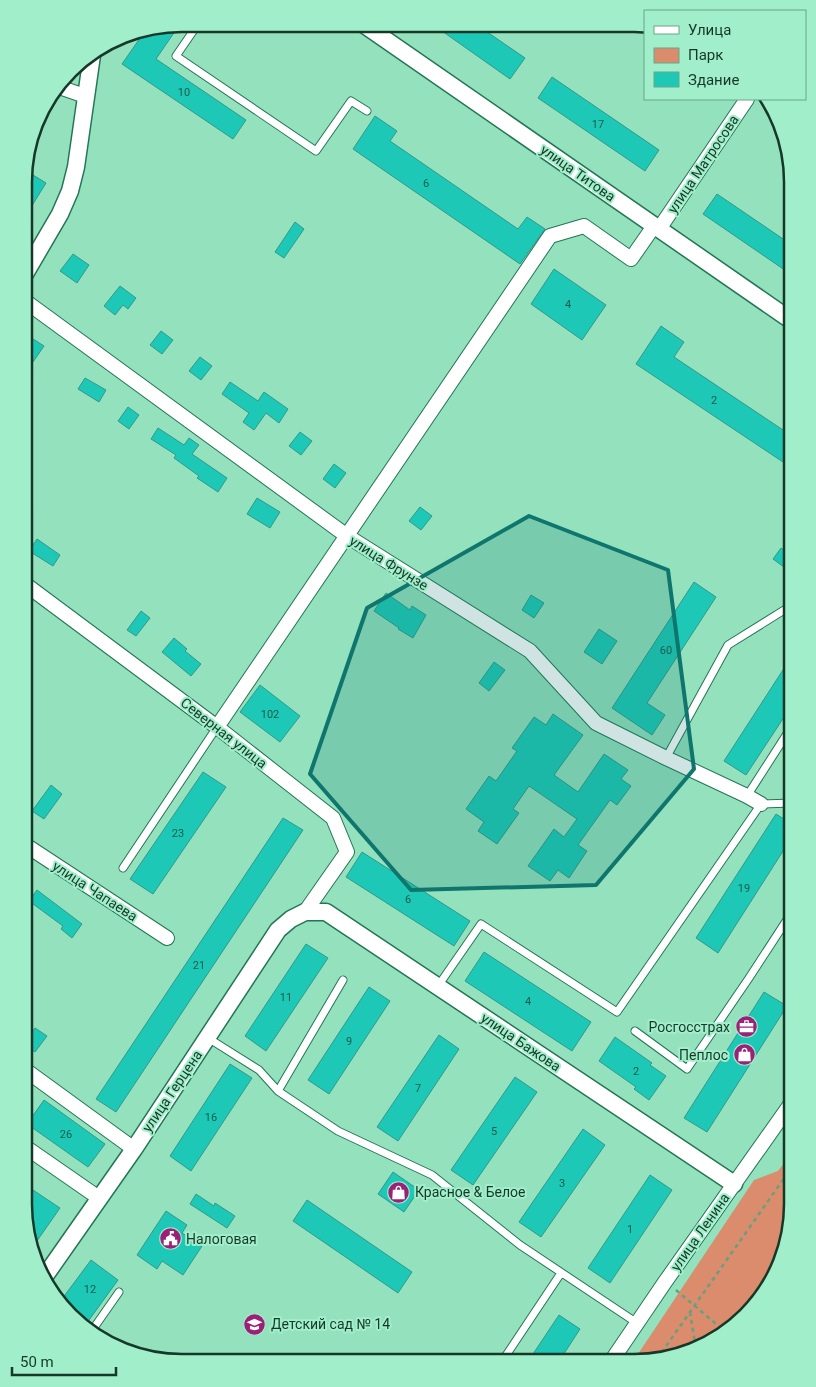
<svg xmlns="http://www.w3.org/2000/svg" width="816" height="1387" font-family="Roboto,sans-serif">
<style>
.green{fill:#da8c6c}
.building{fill:#1ec8b6;stroke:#33988b}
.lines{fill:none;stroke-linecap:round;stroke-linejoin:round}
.service-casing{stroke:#237555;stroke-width:9}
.minor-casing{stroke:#237555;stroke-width:16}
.tertiary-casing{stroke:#237555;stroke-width:19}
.path{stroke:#63a084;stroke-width:2.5;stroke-dasharray:4 4;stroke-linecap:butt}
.service{stroke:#fff;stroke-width:7}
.minor{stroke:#fff;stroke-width:14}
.tertiary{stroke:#fff;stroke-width:16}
.marked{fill:#0f766e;fill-opacity:0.2;stroke:#0f766e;stroke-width:4;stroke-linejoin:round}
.labels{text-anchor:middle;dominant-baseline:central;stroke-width:4;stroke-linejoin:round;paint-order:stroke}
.number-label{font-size:11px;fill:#195c4c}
.street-label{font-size:14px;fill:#173829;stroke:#a0efca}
.poi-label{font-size:14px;fill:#173829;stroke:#a0efca;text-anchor:start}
.rim{fill:none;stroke:#173829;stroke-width:2.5}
</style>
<rect width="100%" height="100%" fill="#93e2bd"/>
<path class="green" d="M 792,1153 L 792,1215 L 784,1256 L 760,1301 L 694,1351 L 632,1363 L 754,1180 L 778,1171 Z"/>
<path class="building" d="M 180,24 L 156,59 L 246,120 L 233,139 L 122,64 L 145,31 Z
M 432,24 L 477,25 L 525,58 L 510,79 Z
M 552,77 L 659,150 L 645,171 L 538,98 Z
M 375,116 L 397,131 L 390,141 L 518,229 L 527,217 L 545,229 L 520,264 L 353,149 Z
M 25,170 L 46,183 L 25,217 Z
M 717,194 L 792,245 L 792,275 L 703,214 Z
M 295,222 L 304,229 L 284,258 L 275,252 Z
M 73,254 L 89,265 L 77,283 L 60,271 Z
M 554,269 L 606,305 L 582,340 L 531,304 Z
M 120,286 L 136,298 L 128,309 L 123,305 L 115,315 L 104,306 Z
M 661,326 L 684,342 L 674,357 L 792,436 L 792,468 L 636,364 Z
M 161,331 L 173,340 L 162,354 L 150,345 Z
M 30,337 L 44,346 L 33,362 L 25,356 L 25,344 Z
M 200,357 L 212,366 L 201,380 L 189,371 Z
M 85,378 L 106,390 L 99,402 L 78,389 Z
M 230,382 L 258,401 L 264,392 L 288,409 L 279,423 L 266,413 L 254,430 L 243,422 L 249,413 L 222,394 Z
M 128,407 L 139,415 L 129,429 L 118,421 Z
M 158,428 L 184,445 L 189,438 L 199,445 L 192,454 L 227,478 L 218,492 L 197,478 L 199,476 L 174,458 L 176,455 L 151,439 Z
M 300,432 L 312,441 L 301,455 L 289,446 Z
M 334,464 L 346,473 L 335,488 L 323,479 Z
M 257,498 L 280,512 L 270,528 L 247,514 Z
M 420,507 L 432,516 L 421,530 L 409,521 Z
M 37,539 L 60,555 L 53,566 L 29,551 Z
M 781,548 L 792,556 L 792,573 L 773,559 Z
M 694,582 L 716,597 L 647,703 L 665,715 L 652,735 L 612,708 Z
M 386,593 L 410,610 L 412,606 L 426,615 L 413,638 L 398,629 L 399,628 L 374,611 Z
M 531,595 L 544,603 L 534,618 L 522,610 Z
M 141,611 L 150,618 L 136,636 L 127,630 Z
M 599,629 L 617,641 L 602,664 L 584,652 Z
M 174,638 L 187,649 L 185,651 L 201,664 L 191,676 L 162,652 Z
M 792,656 L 792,705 L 746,775 L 724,761 Z
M 494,662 L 505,670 L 489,691 L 479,683 Z
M 260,685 L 300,716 L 280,742 L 240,712 Z
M 553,714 L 583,735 L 554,775 L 578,792 L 604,754 L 628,770 L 621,779 L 631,786 L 617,805 L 610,800 L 578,845 L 587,851 L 569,878 L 558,870 L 550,881 L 528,866 L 554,829 L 564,837 L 577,819 L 529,786 L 513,809 L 519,813 L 497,844 L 478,831 L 484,822 L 466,809 L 489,776 L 496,781 L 517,751 L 512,748 L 534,717 L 546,725 Z
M 203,772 L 226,787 L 153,894 L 130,879 Z
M 51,785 L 62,794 L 44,819 L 32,811 Z
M 776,814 L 792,824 L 792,837 L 718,953 L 696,938 Z
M 283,818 L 303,830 L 116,1112 L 96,1099 Z
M 362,852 L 470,921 L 454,946 L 346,877 Z
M 37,890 L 82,924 L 72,938 L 61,929 L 63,926 L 29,901 Z
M 306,944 L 328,958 L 266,1051 L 245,1036 Z
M 484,952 L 591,1022 L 572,1051 L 465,981 Z
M 369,987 L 390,1001 L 329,1094 L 308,1080 Z
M 764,992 L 787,1006 L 707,1132 L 684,1118 Z
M 35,1028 L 47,1036 L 35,1052 L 24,1044 Z
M 439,1035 L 459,1049 L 398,1141 L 377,1127 Z
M 615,1037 L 652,1063 L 650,1065 L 666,1076 L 649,1100 L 634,1089 L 636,1087 L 599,1061 Z
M 230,1064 L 252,1078 L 191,1171 L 170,1156 Z
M 515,1077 L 537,1092 L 473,1185 L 451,1170 Z
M 44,1100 L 105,1144 L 88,1167 L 27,1124 Z
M 583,1129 L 605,1145 L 541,1237 L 519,1222 Z
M 393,1172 L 419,1190 L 404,1212 L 378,1194 Z
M 650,1175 L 672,1190 L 610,1283 L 588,1268 Z
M 24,1184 L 60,1208 L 32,1248 L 24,1204 Z
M 196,1194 L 214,1206 L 215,1203 L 235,1216 L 227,1228 L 190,1204 Z
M 307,1200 L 412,1272 L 398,1293 L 293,1221 Z
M 166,1211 L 187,1225 L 182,1233 L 202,1246 L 183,1275 L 162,1261 L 157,1269 L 137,1255 Z
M 91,1260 L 118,1280 L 84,1327 L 62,1299 Z
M 559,1315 L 580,1329 L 558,1363 L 527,1363 Z"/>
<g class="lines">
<defs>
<path id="service" d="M 198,24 L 176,56 L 316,151 L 351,101 L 367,111
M 666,758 L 728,645 L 789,607 L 792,603
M 747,796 L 792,726
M 123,868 L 217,727
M 438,986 L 481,924 L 617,1012 L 761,804 L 792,803
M 635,1031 L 687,1069 L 749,978 L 792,912
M 208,1038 L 259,1070 L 278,1091 L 338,1131 L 432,1175 L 520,1245 L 637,1323
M 278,1091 L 343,980
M 91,1332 L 119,1292
M 501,1363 L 561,1273"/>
<path id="minor" d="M 59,87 L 85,96
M 659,229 L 747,99
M 25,301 L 347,536 L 530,651 L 596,723 L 666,758 L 747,796 L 761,804
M 25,584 L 217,727 L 333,818 L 347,852 L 305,912
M 217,727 L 550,236 L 584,226 L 631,259 L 654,226
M 24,844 L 167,938
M 24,1069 L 134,1149
M 24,1146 L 99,1198
M 610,1363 L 665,1282 L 792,1102"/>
<path id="tertiary" d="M 363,24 L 792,321
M 25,274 L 60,214 L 70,191 L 76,167 L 92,55
M 45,1276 L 134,1149 L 278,930 L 291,919 L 305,912 L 326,912 L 734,1184"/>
</defs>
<use href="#service" class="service-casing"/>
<use href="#minor" class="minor-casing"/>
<use href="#tertiary" class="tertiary-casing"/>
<path class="path" d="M 676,1290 L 722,1329
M 690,1312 L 696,1349
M 657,1359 L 792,1167"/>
<use href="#service" class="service"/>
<use href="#minor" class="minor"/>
<use href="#tertiary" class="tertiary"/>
</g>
<path class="marked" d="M 529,516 L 668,570 L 694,769 L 596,885 L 411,890 L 310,774 L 367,608 Z"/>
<defs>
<symbol id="office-disc" viewBox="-11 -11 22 22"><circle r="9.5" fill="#9b2077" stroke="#a0efca"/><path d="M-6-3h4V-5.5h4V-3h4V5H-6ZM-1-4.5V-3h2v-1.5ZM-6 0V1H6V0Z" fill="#fff"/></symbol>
<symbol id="shop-disc" viewBox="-11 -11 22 22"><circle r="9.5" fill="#9b2077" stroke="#a0efca"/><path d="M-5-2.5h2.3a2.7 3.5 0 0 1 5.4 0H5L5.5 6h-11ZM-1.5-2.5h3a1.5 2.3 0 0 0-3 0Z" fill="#fff"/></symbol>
<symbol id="civic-disc" viewBox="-11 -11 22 22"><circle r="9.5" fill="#9b2077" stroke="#a0efca"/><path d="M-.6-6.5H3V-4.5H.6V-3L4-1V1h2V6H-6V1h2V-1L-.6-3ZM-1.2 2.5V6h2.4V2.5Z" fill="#fff"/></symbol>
<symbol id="school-disc" viewBox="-11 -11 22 22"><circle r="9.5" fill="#9b2077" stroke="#a0efca"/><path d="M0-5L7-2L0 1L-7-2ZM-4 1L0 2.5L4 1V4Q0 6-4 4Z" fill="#fff"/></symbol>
</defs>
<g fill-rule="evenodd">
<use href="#office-disc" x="734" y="1014" width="25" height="25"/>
<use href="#shop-disc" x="732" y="1042" width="25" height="25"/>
<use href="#shop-disc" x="386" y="1180" width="25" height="25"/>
<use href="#civic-disc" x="158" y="1226" width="25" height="25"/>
<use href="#school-disc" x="242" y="1312" width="25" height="25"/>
</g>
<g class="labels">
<g class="number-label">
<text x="184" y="92">10</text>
<text x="598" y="124">17</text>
<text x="426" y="183">6</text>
<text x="568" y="304">4</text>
<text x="714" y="400">2</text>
<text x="666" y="650">60</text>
<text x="270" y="714">102</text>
<text x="178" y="833">23</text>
<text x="744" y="888">19</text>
<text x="408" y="899">6</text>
<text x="199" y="965">21</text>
<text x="286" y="997">11</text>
<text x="528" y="1001">4</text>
<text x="349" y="1041">9</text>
<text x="636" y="1071">2</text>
<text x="418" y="1088">7</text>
<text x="211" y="1117">16</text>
<text x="494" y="1131">5</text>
<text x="66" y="1134">26</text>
<text x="562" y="1183">3</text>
<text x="630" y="1229">1</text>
<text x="90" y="1289">12</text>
</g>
<g class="street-label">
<text transform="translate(703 164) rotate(-56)">улица Матросова</text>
<text transform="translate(578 173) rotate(35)">улица Титова</text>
<text transform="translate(389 563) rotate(32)">улица Фрунзе</text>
<text transform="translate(224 733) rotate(38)">Северная улица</text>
<text transform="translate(95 891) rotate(33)">улица Чапаева</text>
<text transform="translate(521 1042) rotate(34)">улица Бажова</text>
<text transform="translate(172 1091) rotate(-56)">улица Герцена</text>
<text transform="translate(700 1232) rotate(-55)">улица Ленина</text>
</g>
<g class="poi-label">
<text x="730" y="1027" text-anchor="end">Росгосстрах</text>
<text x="728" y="1055" text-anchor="end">Пеплос</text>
<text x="415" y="1192">Красное &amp; Белое</text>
<text x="186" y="1239">Налоговая</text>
<text x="271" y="1324">Детский сад № 14</text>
</g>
</g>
<path d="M0 0H816V1387H0ZM182 32H634A150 150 0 0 1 784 182V1204A150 150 0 0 1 634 1354H182A150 150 0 0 1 32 1204V182A150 150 0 0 1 182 32Z" fill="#a0efca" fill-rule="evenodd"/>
<path class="rim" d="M182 32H634A150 150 0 0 1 784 182V1204A150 150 0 0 1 634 1354H182A150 150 0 0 1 32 1204V182A150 150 0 0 1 182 32Z"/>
<rect x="644" y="10" width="162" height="90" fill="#a0efca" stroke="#69a68a"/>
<rect x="654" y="26" width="25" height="8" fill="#ffffff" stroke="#69a68a"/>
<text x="688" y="35" font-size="15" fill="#173829">Улица</text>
<rect x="654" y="48" width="25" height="15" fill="#da8c6c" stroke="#69a68a"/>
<text x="688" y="60" font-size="15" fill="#173829">Парк</text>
<rect x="654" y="72" width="25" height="15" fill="#1ec8b6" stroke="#69a68a"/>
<text x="688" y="85" font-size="15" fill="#173829">Здание</text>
<path d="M12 1367v8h104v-8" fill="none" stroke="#173829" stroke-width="2.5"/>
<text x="20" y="1367" font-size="15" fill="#173829" stroke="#a0efca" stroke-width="4" paint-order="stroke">50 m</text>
</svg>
